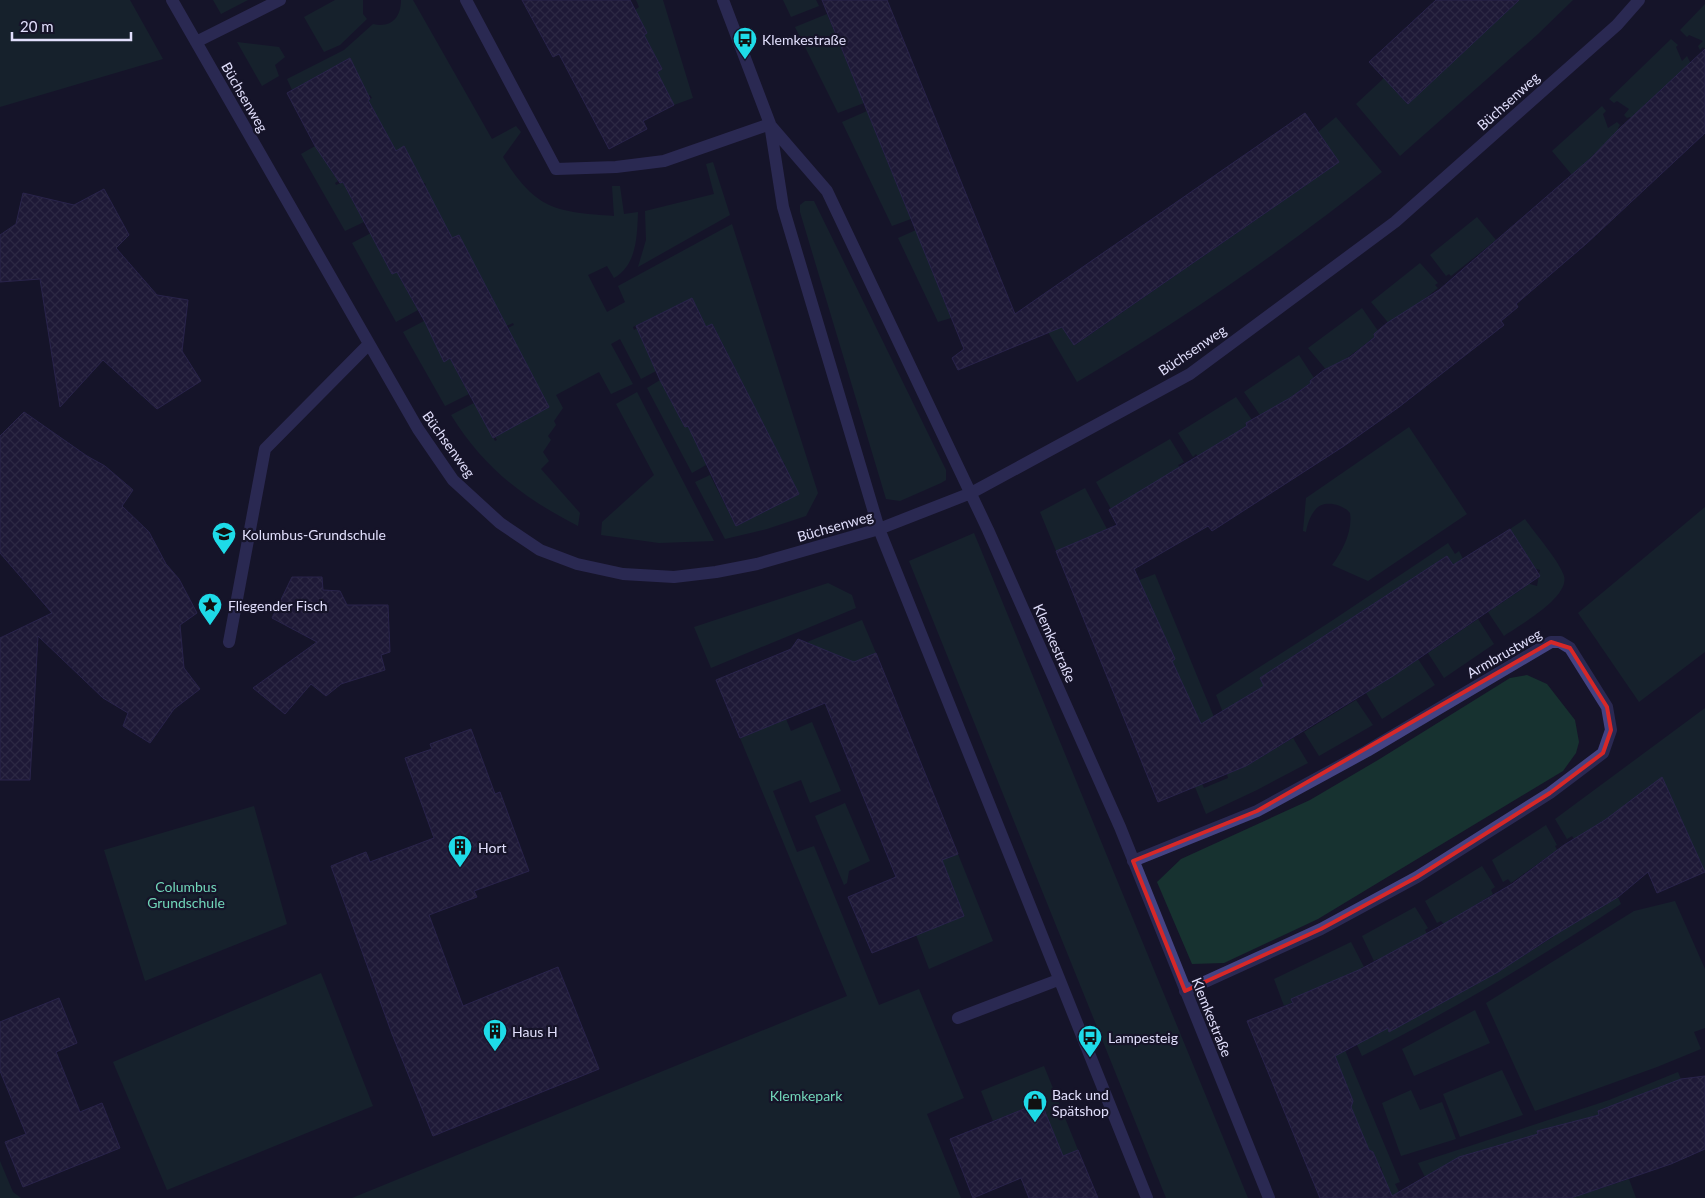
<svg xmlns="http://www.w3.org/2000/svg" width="1705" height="1198" font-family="Lato,sans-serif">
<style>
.green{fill:#173230}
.building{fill:url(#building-cross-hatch);stroke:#403672}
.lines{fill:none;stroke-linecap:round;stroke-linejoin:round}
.minor{stroke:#444383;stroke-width:12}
.marked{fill:none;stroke:#d62828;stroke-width:4;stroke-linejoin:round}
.labels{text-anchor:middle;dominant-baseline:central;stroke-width:4.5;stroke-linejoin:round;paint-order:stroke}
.poi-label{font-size:14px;fill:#e1dffc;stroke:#161429;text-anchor:start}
.street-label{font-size:14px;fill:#e1dffc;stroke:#161429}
.park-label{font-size:14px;fill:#71d6b9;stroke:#161429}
</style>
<defs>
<pattern id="building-cross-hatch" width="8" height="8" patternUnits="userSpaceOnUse" patternTransform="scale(1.25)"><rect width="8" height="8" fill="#282148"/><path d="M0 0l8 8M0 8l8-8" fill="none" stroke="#474163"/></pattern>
</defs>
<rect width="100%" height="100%" fill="#161429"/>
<path class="green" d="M 0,0 L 130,0 L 163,59 L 0,107 Z
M 213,0 L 248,0 L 221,14 Z
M 335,0 L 363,0 L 363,14 L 367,19 L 340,45 L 324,52 L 304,17 Z
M 401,0 L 413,0 L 492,139 L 516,126 L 521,132 L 503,157 C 536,210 556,212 614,216 L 612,186 L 620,186 L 624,214 L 638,212 C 637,236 637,265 614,278 L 607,266 L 588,275 L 607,312 L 625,302 L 618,286 L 732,224 L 818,493 L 806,516 L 767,529 L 725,539 L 695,482 L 710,475 L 736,526 L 799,494 L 798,492 L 793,494 L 780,467 L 785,464 L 783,462 L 777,465 L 758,427 L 764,424 L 762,422 L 759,424 L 745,396 L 748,394 L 713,325 L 706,327 L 692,298 L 633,327 L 634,330 L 638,328 L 656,371 L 641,379 L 620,339 L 611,344 L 633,384 L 611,394 L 599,372 L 556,395 L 563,408 L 554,421 L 556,425 L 548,436 L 551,440 L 543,452 L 549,461 L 541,469 L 580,513 L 578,526 C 522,497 484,468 451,415 L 474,403 L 495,441 L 497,440 L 495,436 L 506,329 L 514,325 L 513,323 L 504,327 L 476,277 L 480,275 L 479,272 L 474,274 L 459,235 L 449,240 L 421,188 L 426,185 L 425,183 L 420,185 L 402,151 L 406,149 L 405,147 L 396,151 L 368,100 L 372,98 L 370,95 L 367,96 L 348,64 L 352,61 L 350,58 L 292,90 L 287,79 L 344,50 L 373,24 C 391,28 401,18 401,0 Z
M 636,0 L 663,0 L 693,98 L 674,105 L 657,72 L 662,69 L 644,35 L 647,33 L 635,10 L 639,7 Z
M 783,0 L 816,0 L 819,6 L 791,17 Z
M 1519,0 L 1573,0 L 1538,34 L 1400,156 L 1356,104 L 1384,78 L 1408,104 Z
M 1705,4 L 1705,49 L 1703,47 L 1700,50 L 1698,46 L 1703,41 L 1689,35 L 1687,37 L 1680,30 Z
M 827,14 L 864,103 L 838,113 L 795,27 Z
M 1671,39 L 1678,45 L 1676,47 L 1682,61 L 1687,56 L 1691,64 L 1632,119 L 1630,117 L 1627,118 L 1624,115 L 1629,109 L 1617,101 L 1614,103 L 1609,99 Z
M 237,42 L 279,47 L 285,57 L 275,65 L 279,76 L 262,86 Z
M 1602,106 L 1606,111 L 1603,114 L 1608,128 L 1617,122 L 1620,125 L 1618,128 L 1620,130 L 1572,175 L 1552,151 Z
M 867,111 L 911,219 L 892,226 L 842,122 Z
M 1336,117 L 1382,172 C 1285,249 1184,319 1077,382 L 1041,320 L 1051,312 L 1075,345 L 1339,162 L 1318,132 Z
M 315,146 L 319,146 L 338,181 L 335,183 L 336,185 L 343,182 L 364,222 L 345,231 L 301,154 Z
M 713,162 L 730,215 L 638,267 L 646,240 L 645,211 L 714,194 L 706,164 Z
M 805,201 L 814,201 L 946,470 L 946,480 L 941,483 L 900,501 L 886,499 L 800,212 L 800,205 Z
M 1477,217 L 1496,240 L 1451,276 L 1449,274 L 1446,276 L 1430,255 Z
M 916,230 L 951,318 L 938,322 L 898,238 Z
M 373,232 L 393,270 L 390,272 L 392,274 L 397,272 L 418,310 L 396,322 L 352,243 Z
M 1420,263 L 1438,283 L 1435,285 L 1438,288 L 1391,326 L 1371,302 Z
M 1362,308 L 1378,331 L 1374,334 L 1375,337 L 1328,372 L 1308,348 Z
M 424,321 L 426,321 L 444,362 L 450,358 L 469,394 L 445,406 L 403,332 Z
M 1299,355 L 1314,378 L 1310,380 L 1311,383 L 1265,415 L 1263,413 L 1260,415 L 1244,392 Z
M 660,380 L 685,427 L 689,425 L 708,464 L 692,473 L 647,388 Z
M 637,392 L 714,541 L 659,543 L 601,535 L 602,522 L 654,475 L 616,404 Z
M 1236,397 L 1252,420 L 1246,424 L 1247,426 L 1198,457 L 1196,454 L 1193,457 L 1178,433 Z
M 1409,427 L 1467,514 L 1368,581 L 1332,565 C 1342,552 1353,531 1350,513 C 1343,504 1323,499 1315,510 C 1310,516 1307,525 1306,532 L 1303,531 L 1306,498 Z
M 1170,439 L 1184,462 L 1178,465 L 1180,468 L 1111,509 L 1096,482 Z
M 1085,488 L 1107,529 L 1056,551 L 1040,512 Z
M 1705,507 L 1705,652 L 1639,702 L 1578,613 Z
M 1525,519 C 1534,532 1560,562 1564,576 C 1570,597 1520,625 1504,636 L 1488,612 L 1525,587 L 1526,583 L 1537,586 L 1540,570 L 1531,567 L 1531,562 L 1510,529 Z
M 974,533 L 1248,1198 L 1166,1198 L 909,561 Z
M 1448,543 L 1455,554 L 1459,551 L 1463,559 L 1453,565 L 1447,556 L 1260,678 L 1264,686 L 1239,701 L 1246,724 L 1230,730 L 1216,695 L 1333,620 Z
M 1155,574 L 1221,734 L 1202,741 L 1181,690 L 1183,685 L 1180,678 L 1176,676 L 1137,581 Z
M 828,583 L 852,595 L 856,608 L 711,668 L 694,627 Z
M 1478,619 L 1494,644 L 1444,678 L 1428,653 Z
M 862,620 L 876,653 L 819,676 L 811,658 L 815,646 L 807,642 Z
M 1418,659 L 1435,685 L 1382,719 L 1366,693 Z
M 1527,675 L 1547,684 L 1575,720 L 1579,742 L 1576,753 L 1563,771 L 1318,919 L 1224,963 L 1192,964 L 1157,882 L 1181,859 L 1310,800 L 1378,760 L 1510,678 Z
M 1356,700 L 1373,725 L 1319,756 L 1304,732 Z
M 1705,708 L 1705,874 L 1662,778 L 1605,820 L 1574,839 L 1572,836 L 1567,839 L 1555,819 Z
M 786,719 L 791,731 L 812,722 L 841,791 L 810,803 L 801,780 L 773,791 L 797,852 L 814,846 L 879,1005 L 919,989 L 964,1098 L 927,1114 L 961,1198 L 352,1198 L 847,996 L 740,738 Z
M 1293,738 L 1308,763 L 1257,790 L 1206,814 L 1195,787 L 1202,784 L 1204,788 L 1228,778 L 1227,774 L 1246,766 Z
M 845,803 L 870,861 L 849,871 L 847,883 L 844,885 L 815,816 Z
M 254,806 L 287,924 L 145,981 L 104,850 Z
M 1546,825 L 1557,845 L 1555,846 L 1557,850 L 1511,883 L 1508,879 L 1503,882 L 1492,860 Z
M 958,854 L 993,941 L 929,969 L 916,935 L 964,916 L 942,860 Z
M 1482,866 L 1495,887 L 1491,890 L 1493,894 L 1444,925 L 1441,921 L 1437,923 L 1425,901 Z
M 1618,897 L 1621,904 C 1537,960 1452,1010 1362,1056 L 1346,1021 L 1377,1034 L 1388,1028 L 1389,1031 L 1523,951 L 1526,954 L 1553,937 L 1551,933 Z
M 1675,901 L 1705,969 L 1705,1028 L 1694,1032 L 1701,1049 L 1657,1067 L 1535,1111 L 1486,1003 L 1634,911 Z
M 1415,907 L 1428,928 L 1425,930 L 1427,934 L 1380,962 L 1377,959 L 1374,961 L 1362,936 Z
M 1351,942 L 1364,967 L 1361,968 L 1363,971 L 1284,1006 L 1274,979 Z
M 321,973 L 373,1106 L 167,1190 L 113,1062 Z
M 1475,1010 L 1490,1043 L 1414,1076 L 1402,1049 Z
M 1335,1026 L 1400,1182 L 1395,1184 L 1399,1192 L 1388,1198 L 1381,1180 L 1383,1174 L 1381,1167 L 1375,1165 L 1377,1160 L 1373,1152 L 1368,1150 L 1328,1052 Z
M 1044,1066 L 1078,1150 L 1063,1156 L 1041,1102 L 993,1121 L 981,1091 Z
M 1502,1070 L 1523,1115 L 1460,1137 L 1443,1094 Z
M 1678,1072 L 1681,1079 L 1600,1116 L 1538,1131 L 1539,1136 L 1467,1155 L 1468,1158 L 1425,1177 L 1418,1163 L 1609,1100 Z
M 1411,1090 L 1420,1110 L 1442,1102 L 1456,1139 L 1401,1156 L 1382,1103 Z
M 0,1161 L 13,1192 L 21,1198 L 0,1198 Z
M 1629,1179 L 1636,1198 L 1574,1198 L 1574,1197 Z"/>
<path class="building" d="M 522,0 L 630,0 L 647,33 L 644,35 L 662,69 L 657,72 L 674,105 L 643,121 L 647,129 L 609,149 L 559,54 L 553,57 Z
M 822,0 L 887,0 L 1015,314 L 1305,113 L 1339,162 L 1074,345 L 1062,327 L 958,370 L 952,358 L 964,349 Z
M 1436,0 L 1519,0 L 1408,104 L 1369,62 Z
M 1705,49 L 1705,133 L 1586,244 L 1516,304 L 1518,307 L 1501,321 L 1504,325 L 1399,407 L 1344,446 L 1212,531 L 1208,526 L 1134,569 L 1175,659 L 1172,661 L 1201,724 L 1264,686 L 1260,678 L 1447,556 L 1453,565 L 1510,529 L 1540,576 L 1393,676 L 1246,766 L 1158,802 L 1056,551 L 1117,525 L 1109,510 L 1247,426 L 1246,423 L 1290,398 L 1311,383 L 1310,381 L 1324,370 L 1350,357 L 1375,337 L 1374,334 L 1387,323 L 1439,290 L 1591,158 L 1619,129 Z
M 350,58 L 370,99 L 368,100 L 396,151 L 404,146 L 452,238 L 459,235 L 549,407 L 493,438 L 450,358 L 444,362 L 425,322 L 397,272 L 392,274 L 343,182 L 340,183 L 315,146 L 287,93 Z
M 104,189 L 129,235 L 116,248 L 157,295 L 188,300 L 182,351 L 201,381 L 157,409 L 103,360 L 60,407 L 40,279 L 0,282 L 0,235 L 16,224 L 23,193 L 74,205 Z
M 692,298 L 706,327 L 712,324 L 799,494 L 736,526 L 688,426 L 685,427 L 660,380 L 636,326 Z
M 24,412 L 87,456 L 105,466 L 133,490 L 122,506 L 149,532 L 166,564 L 179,579 L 197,613 L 180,625 L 184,668 L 200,689 L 174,709 L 150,743 L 123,726 L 128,713 L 103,698 L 38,636 L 30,780 L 0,780 L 0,638 L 52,613 L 0,553 L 0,436 Z
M 292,577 L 322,577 L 323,590 L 340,591 L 347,605 L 388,605 L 390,652 L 381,655 L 385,670 L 341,684 L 326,696 L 311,684 L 285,714 L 253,688 L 317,642 L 272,618 Z
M 798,639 L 854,662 L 876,653 L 958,854 L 942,860 L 964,916 L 872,953 L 848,897 L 896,877 L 825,703 L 740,738 L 716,680 L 791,649 Z
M 471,729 L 495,794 L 500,792 L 529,871 L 474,891 L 477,897 L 429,915 L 463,1006 L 558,967 L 599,1069 L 433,1136 L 392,1034 L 331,866 L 366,852 L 370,862 L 434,838 L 405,758 L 432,749 L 430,744 Z
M 1662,777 L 1705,872 L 1657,893 L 1648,872 L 1618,897 L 1553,936 L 1498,972 L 1389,1032 L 1388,1028 L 1335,1056 L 1353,1101 L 1351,1107 L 1369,1150 L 1373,1152 L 1392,1196 L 1459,1157 L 1538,1134 L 1537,1131 L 1599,1115 L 1598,1111 L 1681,1079 L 1705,1076 L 1705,1149 L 1671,1164 L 1571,1198 L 1320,1198 L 1247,1021 L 1293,1003 L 1291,999 L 1361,969 L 1435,929 L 1512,884 L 1564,845 L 1605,820 Z
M 59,998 L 77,1043 L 56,1052 L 80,1112 L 102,1103 L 120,1148 L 23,1187 L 5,1142 L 26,1134 L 0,1071 L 0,1022 Z
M 1041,1102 L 1063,1156 L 1078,1150 L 1098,1198 L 1029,1198 L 1021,1178 L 973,1198 L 950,1139 Z"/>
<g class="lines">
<path class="minor" d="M 172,0 L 418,429 L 453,480 L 500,523 L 540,550 L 577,564 L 623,574 L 674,577 L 716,572 L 757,564 L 879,529 L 971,493 L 1190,374 L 1395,222 L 1617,25 L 1639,0
M 466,0 L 556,169 L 616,167 L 664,161 L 770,124
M 723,0 L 770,124 L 783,207 L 879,529 L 1147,1198
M 196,42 L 280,0
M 770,125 L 827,191 L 988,530 L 1120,827 L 1269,1198
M 229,642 L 265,449 L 369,344
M 1133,861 L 1257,811 L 1367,751 L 1551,642 L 1560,642 L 1570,648 L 1607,707 L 1611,730 L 1603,753 L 1550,793 L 1417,877 L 1321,929 L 1185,991
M 958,1018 L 1058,980"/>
</g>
<path d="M0 0H1705V1198H0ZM 1551,642 L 1570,648 L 1607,707 L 1611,730 L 1603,753 L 1550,793 L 1417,877 L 1321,929 L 1185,991 L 1133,861 L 1257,811 Z" fill="#161429" fill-opacity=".55" fill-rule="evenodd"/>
<path class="marked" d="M 1551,642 L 1570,648 L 1607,707 L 1611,730 L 1603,753 L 1550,793 L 1417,877 L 1321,929 L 1185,991 L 1133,861 L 1257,811 Z"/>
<defs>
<symbol id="bus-pin" viewBox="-11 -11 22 30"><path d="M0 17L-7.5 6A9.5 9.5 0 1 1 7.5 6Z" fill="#1edbe8" stroke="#161429"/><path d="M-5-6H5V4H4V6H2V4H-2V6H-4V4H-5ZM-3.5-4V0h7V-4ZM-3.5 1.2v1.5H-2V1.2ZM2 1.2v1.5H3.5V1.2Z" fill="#111"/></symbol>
<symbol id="school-pin" viewBox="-11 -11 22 30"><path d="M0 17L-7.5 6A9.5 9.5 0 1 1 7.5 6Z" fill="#1edbe8" stroke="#161429"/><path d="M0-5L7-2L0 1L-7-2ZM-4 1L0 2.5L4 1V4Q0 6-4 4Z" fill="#111"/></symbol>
<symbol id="sight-pin" viewBox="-11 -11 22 30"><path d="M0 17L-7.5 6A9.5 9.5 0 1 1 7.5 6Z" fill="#1edbe8" stroke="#161429"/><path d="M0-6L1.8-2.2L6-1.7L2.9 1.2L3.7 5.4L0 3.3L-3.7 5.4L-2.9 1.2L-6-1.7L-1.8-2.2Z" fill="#111"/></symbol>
<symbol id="building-pin" viewBox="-11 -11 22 30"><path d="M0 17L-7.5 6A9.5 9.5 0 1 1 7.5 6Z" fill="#1edbe8" stroke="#161429"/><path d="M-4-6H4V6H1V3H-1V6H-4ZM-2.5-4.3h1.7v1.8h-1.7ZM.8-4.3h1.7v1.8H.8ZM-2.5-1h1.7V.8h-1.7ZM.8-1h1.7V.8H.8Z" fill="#111"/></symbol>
<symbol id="shop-pin" viewBox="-11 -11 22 30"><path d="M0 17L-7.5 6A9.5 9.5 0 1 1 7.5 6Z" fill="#1edbe8" stroke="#161429"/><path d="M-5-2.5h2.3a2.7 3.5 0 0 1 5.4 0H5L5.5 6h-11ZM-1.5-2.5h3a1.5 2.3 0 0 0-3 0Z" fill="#111"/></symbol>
</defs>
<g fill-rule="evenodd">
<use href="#bus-pin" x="731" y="25" width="28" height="38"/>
<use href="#school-pin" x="210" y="520" width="28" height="38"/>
<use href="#sight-pin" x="196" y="591" width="28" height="38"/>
<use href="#building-pin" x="446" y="833" width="28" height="38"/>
<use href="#building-pin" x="481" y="1017" width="28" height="38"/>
<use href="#bus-pin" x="1076" y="1023" width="28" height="38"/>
<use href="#shop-pin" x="1021" y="1088" width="28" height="38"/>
</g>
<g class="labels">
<g class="poi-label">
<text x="762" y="39">Klemkestraße</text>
<text x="242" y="534">Kolumbus-Grundschule</text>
<text x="228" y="605">Fliegender Fisch</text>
<text x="478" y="847">Hort</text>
<text x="512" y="1031">Haus H</text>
<text x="1108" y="1037">Lampesteig</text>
<text x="1052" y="1094">Back und<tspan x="1052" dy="16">Spätshop</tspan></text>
</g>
<g class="street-label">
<text transform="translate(245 97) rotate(60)">Büchsenweg</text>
<text transform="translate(1508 101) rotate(-42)">Büchsenweg</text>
<text transform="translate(1192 350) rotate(-34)">Büchsenweg</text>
<text transform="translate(449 444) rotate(54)">Büchsenweg</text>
<text transform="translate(835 526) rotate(-16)">Büchsenweg</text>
<text transform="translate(1055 643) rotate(66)">Klemkestraße</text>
<text transform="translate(1504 653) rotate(-30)">Armbrustweg</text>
<text transform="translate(1212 1017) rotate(68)">Klemkestraße</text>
</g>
<g class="park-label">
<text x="186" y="886">Columbus<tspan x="186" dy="16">Grundschule</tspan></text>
<text x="806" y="1095">Klemkepark</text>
</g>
</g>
<path d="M12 32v8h119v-8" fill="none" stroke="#e1dffc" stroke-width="2.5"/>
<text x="20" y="32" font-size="15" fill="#e1dffc" stroke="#161429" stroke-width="4" paint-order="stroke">20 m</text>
</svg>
